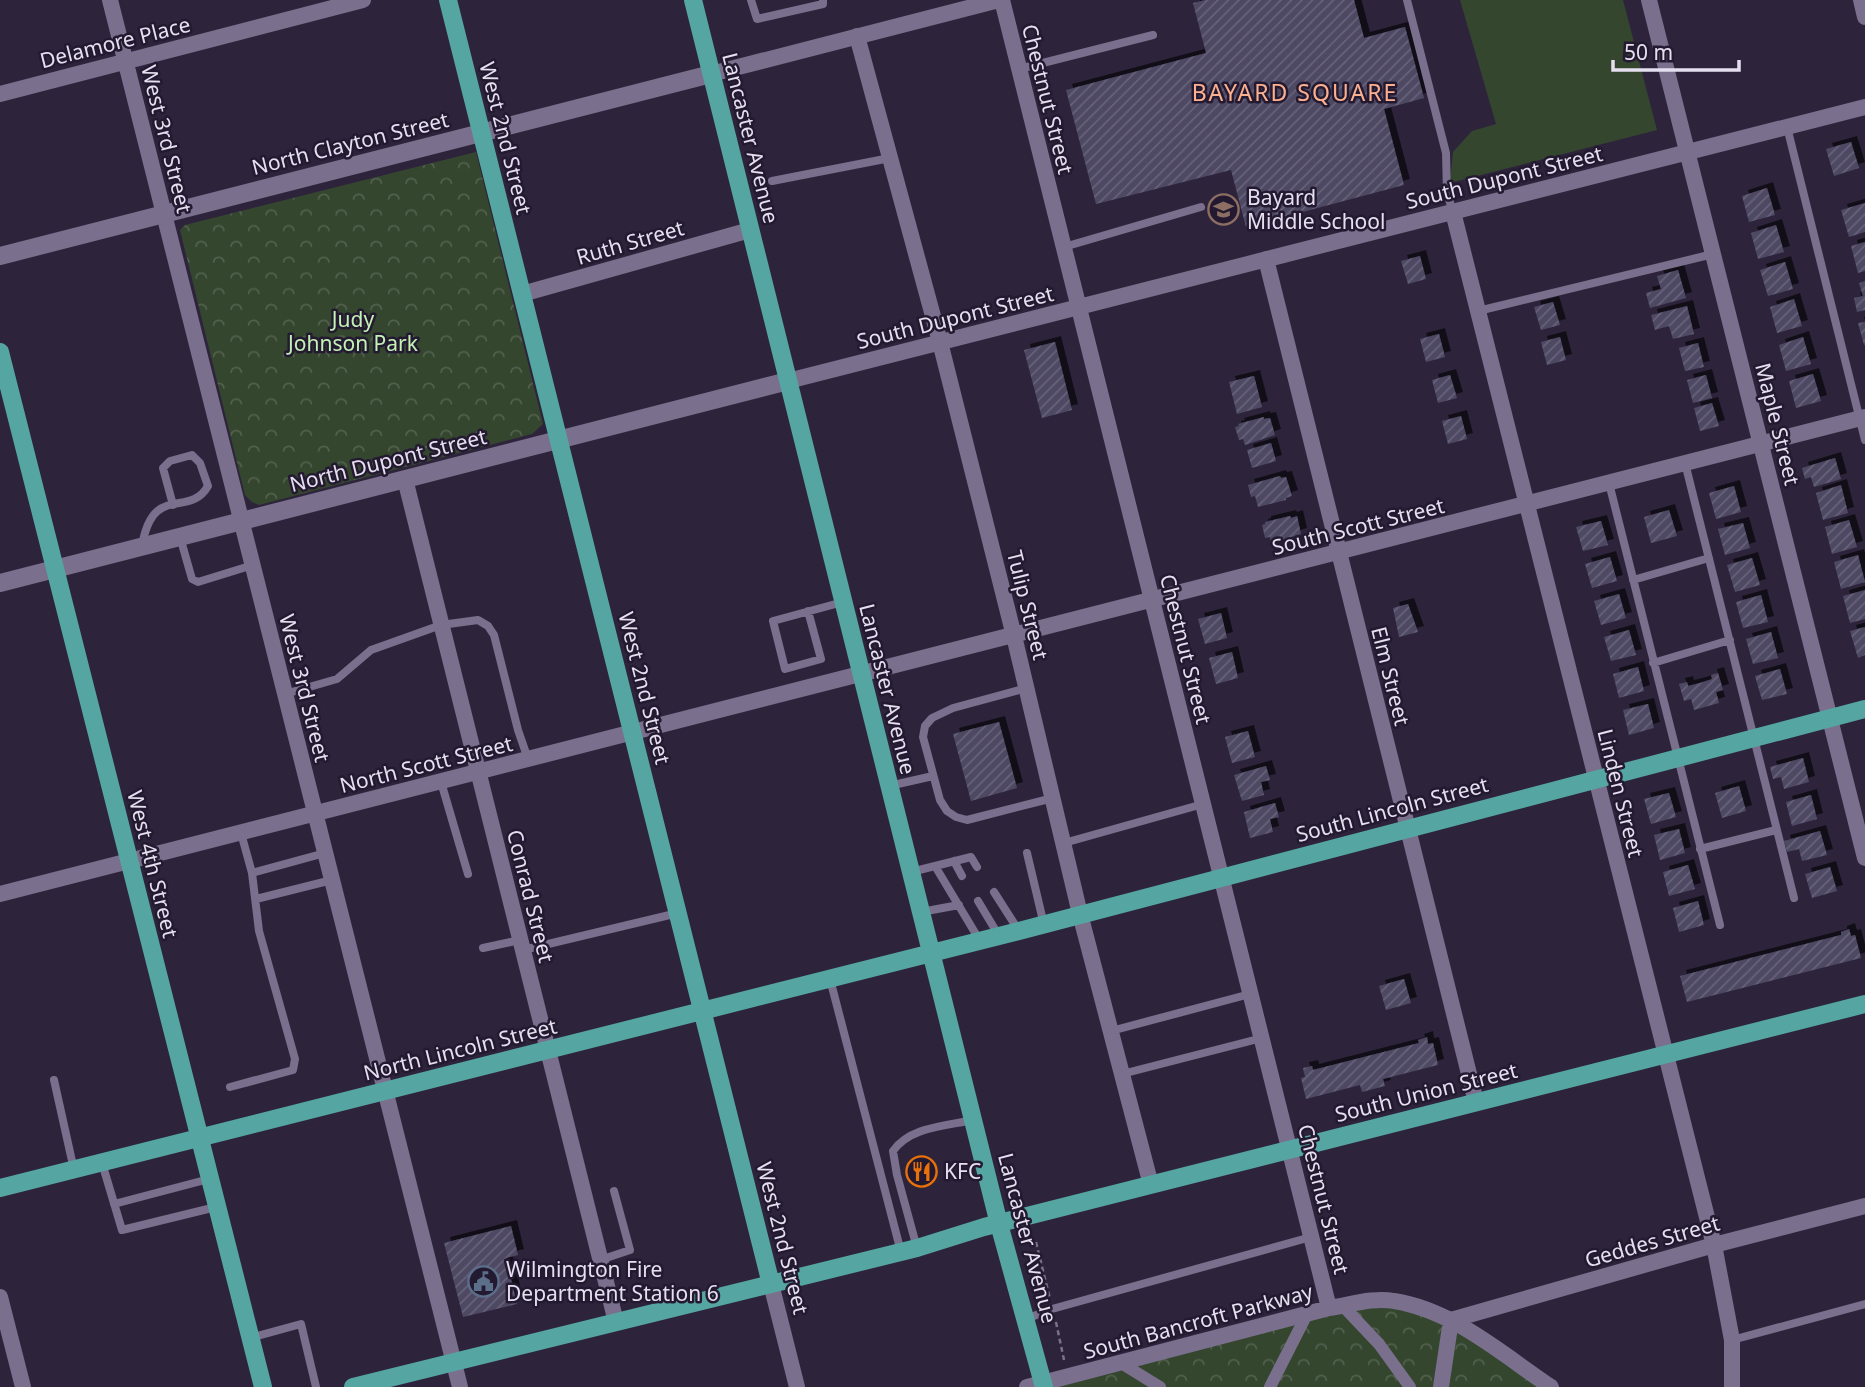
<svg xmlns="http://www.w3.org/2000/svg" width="1865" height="1387" font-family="'Noto Sans',sans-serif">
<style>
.green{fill:#35462f}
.park{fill:url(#park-crowns)}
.building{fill:url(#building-hatch);filter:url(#shadow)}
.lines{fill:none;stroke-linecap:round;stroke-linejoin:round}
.path{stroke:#797286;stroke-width:2.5;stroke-dasharray:5 3.5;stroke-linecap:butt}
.service{stroke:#7a6f8c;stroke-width:8}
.pedestrian{stroke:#7a6f8c;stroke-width:12}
.minor{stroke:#7a6f8c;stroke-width:16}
.tertiary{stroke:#7a6f8c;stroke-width:18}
.primary{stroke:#55a6a2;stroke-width:18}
.labels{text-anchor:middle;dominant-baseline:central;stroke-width:5;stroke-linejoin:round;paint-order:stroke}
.street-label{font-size:21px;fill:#e5dfef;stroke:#231a31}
.poi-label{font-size:21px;fill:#e5dfef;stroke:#231a31;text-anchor:start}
.park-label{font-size:21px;fill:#c4f1b4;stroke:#231a31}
.neighbourhood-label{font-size:23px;letter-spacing:2px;fill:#fcb090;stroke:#231a31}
</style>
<defs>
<pattern id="park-crowns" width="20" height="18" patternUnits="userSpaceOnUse" patternTransform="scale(1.75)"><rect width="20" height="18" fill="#35462f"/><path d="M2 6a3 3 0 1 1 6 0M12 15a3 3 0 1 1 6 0" fill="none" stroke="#52604d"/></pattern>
<pattern id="building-hatch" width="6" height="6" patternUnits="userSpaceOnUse" patternTransform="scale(1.75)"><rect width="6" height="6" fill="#4e4863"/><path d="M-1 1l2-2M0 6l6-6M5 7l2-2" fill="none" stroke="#67627a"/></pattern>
<filter id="shadow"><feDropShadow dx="6" dy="-6" stdDeviation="0" flood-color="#0009"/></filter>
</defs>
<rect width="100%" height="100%" fill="#2d243c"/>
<path class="green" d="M 1460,0 L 1623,0 L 1657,130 L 1450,183 L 1453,152 L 1472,131 L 1496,124 Z"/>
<path class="park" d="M 476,152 L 543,424 L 532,434 L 259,505 L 252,502 L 245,495 L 180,230 L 185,225 Z
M 1374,1301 L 1420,1308 L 1551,1387 L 1027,1387 Z"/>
<path class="building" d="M 1205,0 L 1354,0 L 1364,38 L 1405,27 L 1424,98 L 1384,109 L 1404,185 L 1246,227 L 1231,170 L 1096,204 L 1066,90 L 1206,53 L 1193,3 Z
M 1851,142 L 1859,168 L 1834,176 L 1826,149 Z
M 1767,188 L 1775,215 L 1749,222 L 1742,196 Z
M 1865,203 L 1865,232 L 1849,237 L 1841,210 Z
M 1776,225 L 1784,252 L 1758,259 L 1751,233 Z
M 1865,242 L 1865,271 L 1858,273 L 1851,246 Z
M 1420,256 L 1426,279 L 1408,284 L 1401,261 Z
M 1785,262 L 1793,289 L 1768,296 L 1760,270 Z
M 1678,270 L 1686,298 L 1650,308 L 1646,293 L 1661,289 L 1657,276 Z
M 1865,281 L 1865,310 L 1857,312 L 1854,298 L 1863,296 L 1859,283 Z
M 1794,299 L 1802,326 L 1777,333 L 1770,307 Z
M 1553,302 L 1560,325 L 1541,330 L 1534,307 Z
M 1687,306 L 1694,334 L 1673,339 L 1669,326 L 1655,330 L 1651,315 Z
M 1865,322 L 1865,345 L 1864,345 L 1858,323 Z
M 1439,334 L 1445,357 L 1426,362 L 1420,339 Z
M 1560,337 L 1566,360 L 1547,365 L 1541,342 Z
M 1803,337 L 1811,364 L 1786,371 L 1779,345 Z
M 1055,342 L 1072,410 L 1042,418 L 1024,350 Z
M 1698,343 L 1704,367 L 1685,371 L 1679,348 Z
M 1813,374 L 1821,401 L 1796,408 L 1789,381 Z
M 1450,375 L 1457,398 L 1438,403 L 1432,380 Z
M 1706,375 L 1712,398 L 1693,403 L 1687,380 Z
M 1254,376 L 1262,407 L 1237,414 L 1229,382 Z
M 1712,403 L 1719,426 L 1700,431 L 1694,408 Z
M 1461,416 L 1467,439 L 1448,444 L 1442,421 Z
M 1264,417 L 1264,419 L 1270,418 L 1275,435 L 1245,445 L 1243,439 L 1239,440 L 1235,427 L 1239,426 L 1238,424 Z
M 1271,443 L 1276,461 L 1252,468 L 1247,450 Z
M 1835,458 L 1841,479 L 1814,487 L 1811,477 L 1805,479 L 1802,468 Z
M 1280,476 L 1281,478 L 1286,477 L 1292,496 L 1286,498 L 1286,500 L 1258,507 L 1255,496 L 1251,497 L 1248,485 Z
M 1841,485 L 1848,513 L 1823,520 L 1816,493 Z
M 1734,486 L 1741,512 L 1716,519 L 1709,493 Z
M 1669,510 L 1677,536 L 1651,543 L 1644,517 Z
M 1290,516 L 1291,518 L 1297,516 L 1301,534 L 1271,543 L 1270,537 L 1265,538 L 1262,525 L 1265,524 L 1265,522 Z
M 1849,520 L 1857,547 L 1832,554 L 1825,527 Z
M 1601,521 L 1608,545 L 1583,551 L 1576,527 Z
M 1743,523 L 1750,548 L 1725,555 L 1718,529 Z
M 1858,555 L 1865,582 L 1841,589 L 1834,562 Z
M 1610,557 L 1617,581 L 1592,588 L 1585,564 Z
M 1752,558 L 1760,585 L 1735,592 L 1727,565 Z
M 1865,590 L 1865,619 L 1850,623 L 1843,596 Z
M 1619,594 L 1626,618 L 1601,625 L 1594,601 Z
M 1761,595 L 1768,622 L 1743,628 L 1736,602 Z
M 1408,604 L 1418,632 L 1399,637 L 1393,608 Z
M 1221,613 L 1227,638 L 1205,644 L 1198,619 Z
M 1865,627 L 1865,655 L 1858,658 L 1850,631 Z
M 1629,630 L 1636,655 L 1611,661 L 1604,637 Z
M 1771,632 L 1778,658 L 1753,664 L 1746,639 Z
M 1232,652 L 1238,678 L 1216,684 L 1209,658 Z
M 1638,667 L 1644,691 L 1619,698 L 1613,674 Z
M 1780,669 L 1787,694 L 1762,700 L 1755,676 Z
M 1718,673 L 1723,690 L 1716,692 L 1719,703 L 1694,710 L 1691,699 L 1684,701 L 1679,684 L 1687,682 L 1688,686 L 1700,683 L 1712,679 L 1711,675 Z
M 1648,704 L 1654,728 L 1629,735 L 1623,710 Z
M 999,722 L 1017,788 L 971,801 L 953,734 Z
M 1248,731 L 1255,757 L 1232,763 L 1225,737 Z
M 1803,758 L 1809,782 L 1784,789 L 1781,777 L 1773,779 L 1770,767 Z
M 1266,766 L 1270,780 L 1261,782 L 1264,795 L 1242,801 L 1234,775 Z
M 1739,786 L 1746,811 L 1722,818 L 1715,793 Z
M 1669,793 L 1676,817 L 1651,824 L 1644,799 Z
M 1811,795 L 1817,819 L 1792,826 L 1786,802 Z
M 1275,803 L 1279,817 L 1270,819 L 1273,832 L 1250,838 L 1244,812 Z
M 1679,829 L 1685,853 L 1660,860 L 1654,835 Z
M 1820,831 L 1827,855 L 1802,861 L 1799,849 L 1787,852 L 1784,841 Z
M 1688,865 L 1695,889 L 1669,896 L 1663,872 Z
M 1830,867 L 1837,891 L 1812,898 L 1805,874 Z
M 1698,901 L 1704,925 L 1679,932 L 1673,908 Z
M 1849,929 L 1851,936 L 1855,935 L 1861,958 L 1687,1002 L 1680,976 L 1841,935 L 1841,932 Z
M 1404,979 L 1411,1003 L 1386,1010 L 1379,986 Z
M 1427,1037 L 1428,1044 L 1433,1043 L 1438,1065 L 1383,1079 L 1385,1086 L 1362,1092 L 1360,1085 L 1306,1099 L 1301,1078 L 1305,1077 L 1303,1068 L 1312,1066 L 1313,1070 L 1419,1043 L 1418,1040 Z
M 511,1226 L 518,1255 L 506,1258 L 517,1304 L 463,1317 L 444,1243 Z"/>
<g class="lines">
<path class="path" d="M 1036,1242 L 1050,1299
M 1056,1322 L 1064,1360"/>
<path class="service" d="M 751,0 L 757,19 L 823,4 L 823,0
M 1407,0 L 1446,153 L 1447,193 L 1453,212
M 1019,69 L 1153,35
M 1787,127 L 1865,440
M 772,181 L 890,158
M 1064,247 L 1201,207
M 1478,311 L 1713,254
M 1685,463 L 1794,898
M 1609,483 L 1720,925
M 180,537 L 192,579 L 198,582 L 253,565
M 142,546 C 153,482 189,519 208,486 L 200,463 L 192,455 L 170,461 L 163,468 L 173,505
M 1633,580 L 1709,558
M 808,611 L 821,659 L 785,669 L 773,621 L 843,602
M 1653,663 L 1730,640
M 1027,688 L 953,708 L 932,718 L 925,726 L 923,737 L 940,800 L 947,811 L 956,817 L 967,820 L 1053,798
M 285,694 L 337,679 L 371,650 L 441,625 L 478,620 L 488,626 L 494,635 L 518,730 L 528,759
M 441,782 L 468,874
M 889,786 L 933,776
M 1064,843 L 1203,804
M 1700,849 L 1776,830
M 1027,853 L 1044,925
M 954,861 L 962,876
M 935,866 L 980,941
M 911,872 L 971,857 L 977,867
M 252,873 L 325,853
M 994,892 L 1019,931
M 256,899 L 332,880
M 978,901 L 999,936
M 921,912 L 959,905
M 483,948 L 520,940
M 523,950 L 678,913
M 830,979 L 901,1252
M 1111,1031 L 1250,994
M 1122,1074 L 1262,1038
M 54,1080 L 74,1170
M 230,1087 L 293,1070 L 295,1059 L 259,931 L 252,873 L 241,833
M 102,1163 L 122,1230 L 216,1207
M 114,1204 L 209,1179
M 917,1248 L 897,1175 L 893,1151 C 910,1127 945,1126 973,1120
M 600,1260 L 630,1250 L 614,1191
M 1026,1319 L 1052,1309 L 1311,1237
M 250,1338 L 301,1324 L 316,1387
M 1732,1340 L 1865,1304"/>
<path class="pedestrian" d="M 1343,1306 L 1379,1344 L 1410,1387
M 1121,1363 L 1160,1387
M 1270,1387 L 1306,1316"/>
<path class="minor" d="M 110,0 L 460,1387
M 1002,0 L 1329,1308
M 1649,0 L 1865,858
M 1861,0 L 1865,17
M 857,36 L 940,342 L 1014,636 L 1080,914 L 1151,1185
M 711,74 L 999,0
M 0,94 L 363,0
M 1453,212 L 1714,1245 L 1732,1340 L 1732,1387
M 1266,259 L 1476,1102
M 522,294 L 750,230
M 788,381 L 1865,107
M 405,479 L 616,1322
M 0,894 L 1865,417
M 771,1284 L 797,1387
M 0,1297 L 23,1387
M 1027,1387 L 1329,1308 C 1350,1305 1373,1297 1394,1301 C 1453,1310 1503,1355 1551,1387
M 1441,1387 L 1451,1320 L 1714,1245 L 1865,1206"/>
<path class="tertiary" d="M 0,256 L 711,74
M 0,583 L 788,381"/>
<path class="primary" d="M 448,0 L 771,1284
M 693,0 L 999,1224 L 1044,1387
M 0,352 L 263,1387
M 0,1188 L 1019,931 L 1865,709
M 353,1387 L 917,1248 L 984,1227 L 1865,1004"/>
</g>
<defs>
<symbol id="school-ring" viewBox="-11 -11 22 22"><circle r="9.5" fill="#231a31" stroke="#8d6e63" stroke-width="1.5"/><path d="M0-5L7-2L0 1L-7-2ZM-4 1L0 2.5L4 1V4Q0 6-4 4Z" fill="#8d6e63"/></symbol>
<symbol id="restaurant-ring" viewBox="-11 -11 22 22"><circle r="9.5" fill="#231a31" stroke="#e8710a" stroke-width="1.5"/><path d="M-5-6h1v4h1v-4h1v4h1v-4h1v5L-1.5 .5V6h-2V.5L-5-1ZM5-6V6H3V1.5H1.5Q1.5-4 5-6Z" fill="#e8710a"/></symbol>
<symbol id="civic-ring" viewBox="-11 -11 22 22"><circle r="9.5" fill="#231a31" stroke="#5c6f8a" stroke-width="1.5"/><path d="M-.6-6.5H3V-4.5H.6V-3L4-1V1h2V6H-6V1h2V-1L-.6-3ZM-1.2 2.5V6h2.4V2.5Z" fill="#5c6f8a"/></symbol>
</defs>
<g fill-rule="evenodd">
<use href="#school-ring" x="1206" y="192" width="35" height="35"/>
<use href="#restaurant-ring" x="904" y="1154" width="35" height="35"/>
<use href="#civic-ring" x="466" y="1264" width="35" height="35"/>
</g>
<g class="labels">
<g class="street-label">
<text transform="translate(115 42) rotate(-14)">Delamore Place</text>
<text transform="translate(1048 99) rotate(76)">Chestnut Street</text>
<text transform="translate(506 138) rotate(76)">West 2nd Street</text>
<text transform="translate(751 138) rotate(76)">Lancaster Avenue</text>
<text transform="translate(167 139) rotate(76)">West 3rd Street</text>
<text transform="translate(350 143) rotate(-14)">North Clayton Street</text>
<text transform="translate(1504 177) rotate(-14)">South Dupont Street</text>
<text transform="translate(630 242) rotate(-16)">Ruth Street</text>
<text transform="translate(955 317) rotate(-14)">South Dupont Street</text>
<text transform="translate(1778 424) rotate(76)">Maple Street</text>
<text transform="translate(388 460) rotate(-14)">North Dupont Street</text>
<text transform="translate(1358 526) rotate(-14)">South Scott Street</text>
<text transform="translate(1028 605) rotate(76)">Tulip Street</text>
<text transform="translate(1186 649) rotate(76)">Chestnut Street</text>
<text transform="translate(1391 676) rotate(76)">Elm Street</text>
<text transform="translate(305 688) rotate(76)">West 3rd Street</text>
<text transform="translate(645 688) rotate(76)">West 2nd Street</text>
<text transform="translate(888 689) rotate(76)">Lancaster Avenue</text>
<text transform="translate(426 764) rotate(-14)">North Scott Street</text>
<text transform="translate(1621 793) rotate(76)">Linden Street</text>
<text transform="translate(1392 809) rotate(-15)">South Lincoln Street</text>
<text transform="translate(153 864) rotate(76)">West 4th Street</text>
<text transform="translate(531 896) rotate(76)">Conrad Street</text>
<text transform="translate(460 1049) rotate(-14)">North Lincoln Street</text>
<text transform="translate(1426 1092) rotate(-14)">South Union Street</text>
<text transform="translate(1324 1199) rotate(76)">Chestnut Street</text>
<text transform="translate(783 1238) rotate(76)">West 2nd Street</text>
<text transform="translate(1028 1238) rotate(75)">Lancaster Avenue</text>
<text transform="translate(1652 1241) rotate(-16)">Geddes Street</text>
<text transform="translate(1198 1321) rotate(-15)">South Bancroft Parkway</text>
</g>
<g class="poi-label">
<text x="1247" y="197">Bayard<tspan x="1247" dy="24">Middle School</tspan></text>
<text x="944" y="1171">KFC</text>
<text x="506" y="1269">Wilmington Fire<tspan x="506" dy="24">Department Station 6</tspan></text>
</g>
<g class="park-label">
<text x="353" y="319">Judy<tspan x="353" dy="24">Johnson Park</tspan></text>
</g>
<g class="neighbourhood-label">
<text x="1295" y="92">BAYARD SQUARE</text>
</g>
</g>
<path d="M1613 60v10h126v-10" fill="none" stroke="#e5dfef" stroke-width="3.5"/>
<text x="1624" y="60" font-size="21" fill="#e5dfef" stroke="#231a31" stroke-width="5" paint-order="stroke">50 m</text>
</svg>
